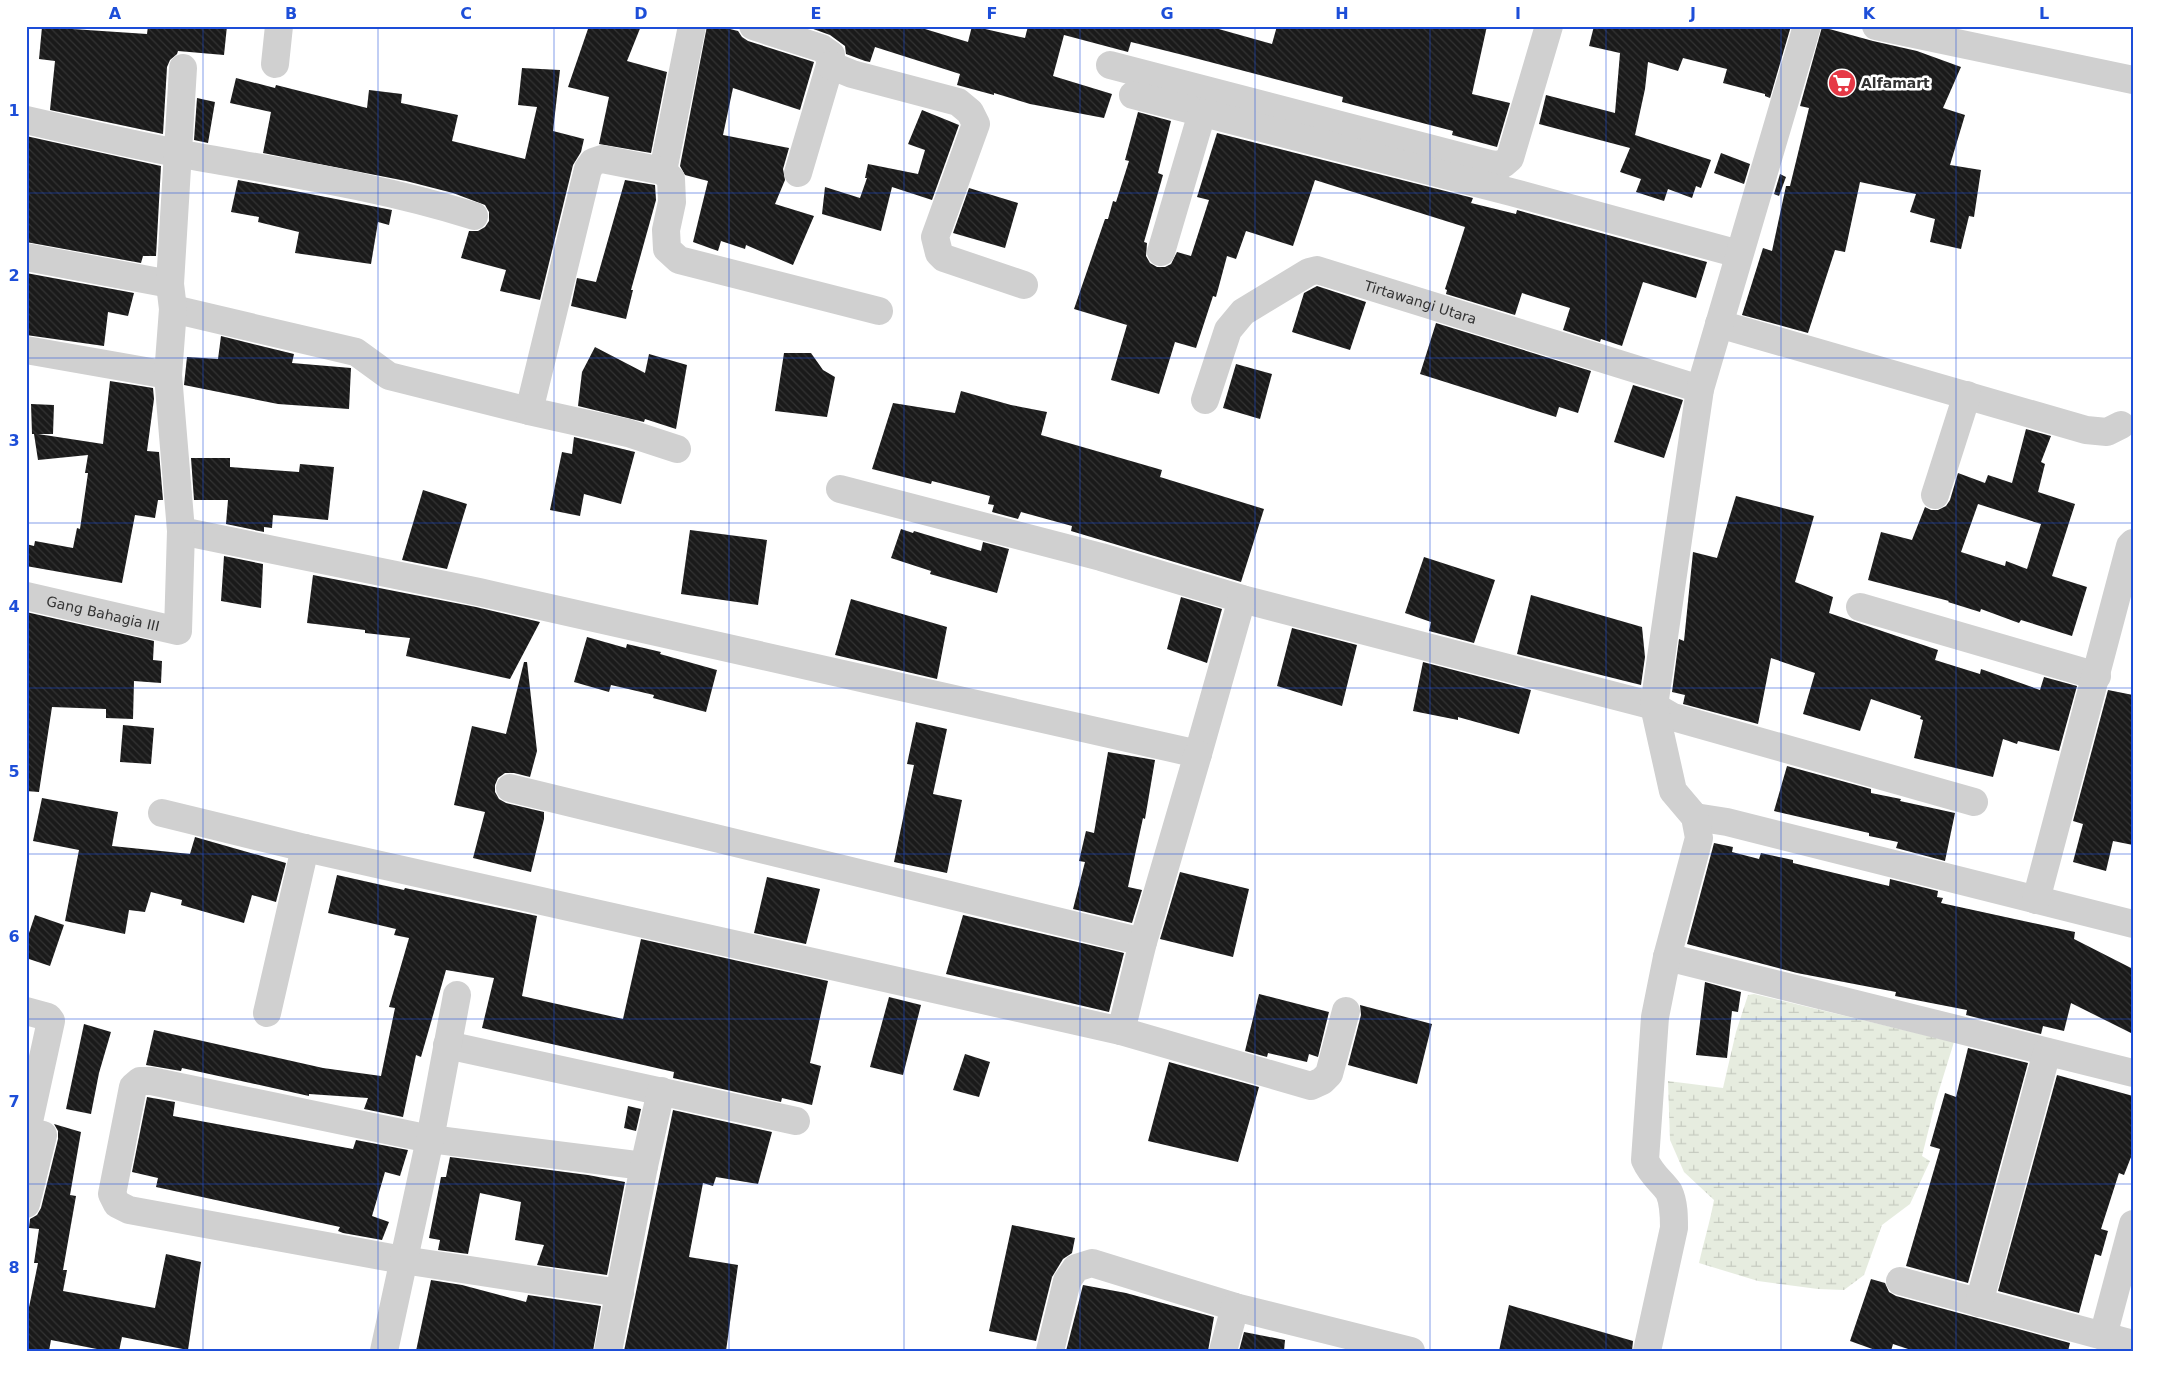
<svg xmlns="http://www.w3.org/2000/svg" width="2159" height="1377" font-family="'DejaVu Sans',sans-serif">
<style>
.wetland{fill:url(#wetland-marsh)}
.building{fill:url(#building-back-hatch);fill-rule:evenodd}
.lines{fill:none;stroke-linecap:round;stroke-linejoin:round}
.minor{stroke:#d0d0d0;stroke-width:28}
.grid{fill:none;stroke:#1d4ed8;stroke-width:1;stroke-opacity:0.55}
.labels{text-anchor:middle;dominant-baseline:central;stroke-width:5;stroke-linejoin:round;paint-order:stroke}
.poi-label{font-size:14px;font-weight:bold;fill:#333;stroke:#fff;text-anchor:start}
.street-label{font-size:14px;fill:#333;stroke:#fff}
.neatline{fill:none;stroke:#1d4ed8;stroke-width:2}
.grid-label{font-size:16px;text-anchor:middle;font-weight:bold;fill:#1d4ed8}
</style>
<defs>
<pattern id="wetland-marsh" width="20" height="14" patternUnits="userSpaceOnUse" patternTransform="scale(1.25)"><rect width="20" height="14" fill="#e6ecdf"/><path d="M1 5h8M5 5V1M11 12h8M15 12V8" fill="none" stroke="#c6cbc0"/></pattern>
<pattern id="building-back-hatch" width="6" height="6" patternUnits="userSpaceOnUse" patternTransform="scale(1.25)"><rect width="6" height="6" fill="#1a1a1a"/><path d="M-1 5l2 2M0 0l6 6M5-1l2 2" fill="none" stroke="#333"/></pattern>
</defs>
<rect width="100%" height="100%" fill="#fff"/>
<path class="wetland" d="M 1754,994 L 1954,1042 L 1936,1100 L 1922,1156 L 1930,1161 L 1910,1204 L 1882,1225 L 1864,1275 L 1844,1290 L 1818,1289 L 1758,1281 L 1699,1263 C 1704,1241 1710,1222 1714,1200 L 1684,1172 L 1670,1140 L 1668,1081 L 1723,1088 L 1736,1032 L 1748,995 Z"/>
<path class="building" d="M 148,26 L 227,26 L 224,55 L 178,51 L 177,54 L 170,60 L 167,67 L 163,134 L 50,110 L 55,61 L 39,59 L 42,27 L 147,34 Z
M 589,26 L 641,26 L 627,61 L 667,72 L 651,153 L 599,144 L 609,97 L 568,87 Z
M 707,26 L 718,26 L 738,31 L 742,37 L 748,41 L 814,62 L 800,110 L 733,88 L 723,135 L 789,148 L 783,169 L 785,180 L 775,204 L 814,216 L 793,265 L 746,245 L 745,249 L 721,241 L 718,251 L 693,242 L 708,181 L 685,175 L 680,166 Z
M 805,26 L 915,26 L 968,42 L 972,26 L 1025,38 L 1028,26 L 1208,26 L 1272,44 L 1277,26 L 1487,26 L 1472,94 L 1510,103 L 1497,147 L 1452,135 L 1453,131 L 1342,102 L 1343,97 L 1187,56 L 1131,42 L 1128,52 L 1064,35 L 1053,76 L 1112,94 L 1104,118 L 1030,104 L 994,93 L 994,95 L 957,85 L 960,74 L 875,47 L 870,62 L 865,61 L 846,54 L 845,46 L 830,35 Z
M 1594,26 L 1791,26 L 1770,98 L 1765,96 L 1765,94 L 1723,83 L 1727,69 L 1683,58 L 1678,71 L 1648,62 L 1645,89 L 1635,135 L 1711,160 L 1701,188 L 1696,186 L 1692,198 L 1668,189 L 1664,201 L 1636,192 L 1641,179 L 1620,172 L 1630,148 L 1539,124 L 1546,95 L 1615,113 L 1620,53 L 1589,46 Z
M 1822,27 L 1873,41 L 1917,51 L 1961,67 L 1943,108 L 1965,115 L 1950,165 L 1981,170 L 1974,217 L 1969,216 L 1961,249 L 1930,242 L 1935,219 L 1910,212 L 1916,194 L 1860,182 L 1845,252 L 1835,250 L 1808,333 L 1742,315 L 1763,248 L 1772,251 L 1786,186 L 1790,186 L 1809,108 L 1800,106 Z
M 522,68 L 560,70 L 553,131 L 584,139 L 581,152 L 573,165 L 540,300 L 500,291 L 506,270 L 461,258 L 469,231 L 478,231 L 485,227 L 489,221 L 489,212 L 485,205 L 453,193 L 406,181 L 263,153 L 271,112 L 230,103 L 236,78 L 275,88 L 276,85 L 367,108 L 369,90 L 402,94 L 401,103 L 458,115 L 452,141 L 525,159 L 537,107 L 518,105 Z
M 197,98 L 215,102 L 208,143 L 194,140 Z
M 922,110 L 959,125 L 932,200 L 892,187 L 881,231 L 822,214 L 825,187 L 860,198 L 867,178 L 865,178 L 868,164 L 918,174 L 925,150 L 908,144 Z
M 1138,112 L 1171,121 L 1158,173 L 1163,175 L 1144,242 L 1147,243 L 1146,256 L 1150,263 L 1157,267 L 1165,267 L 1171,264 L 1177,252 L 1191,256 L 1209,200 L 1197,197 L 1217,133 L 1473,198 L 1471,203 L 1516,214 L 1517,210 L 1707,262 L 1696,298 L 1643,282 L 1622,346 L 1601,339 L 1600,342 L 1563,330 L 1570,308 L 1522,293 L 1515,315 L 1446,294 L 1447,290 L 1445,289 L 1465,227 L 1315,180 L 1293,246 L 1246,231 L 1236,259 L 1227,256 L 1216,297 L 1213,296 L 1196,348 L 1175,342 L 1159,394 L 1111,380 L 1127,325 L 1074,309 L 1105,219 L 1108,219 L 1113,201 L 1116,202 L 1129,161 L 1125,160 Z
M 26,136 L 161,166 L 156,256 L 143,256 L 141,263 L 26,242 Z
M 1721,153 L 1750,164 L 1744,184 L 1714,173 Z
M 1780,174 L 1786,177 L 1779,196 L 1774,194 Z
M 238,180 L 392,210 L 389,225 L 378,222 L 371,264 L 295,253 L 299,232 L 258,222 L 259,217 L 231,212 Z
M 625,180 L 655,185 L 656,200 L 631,290 L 633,290 L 626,319 L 571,306 L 577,278 L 596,282 Z
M 969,188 L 1018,203 L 1005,248 L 953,233 Z
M 26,273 L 134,293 L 128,316 L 108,312 L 104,346 L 26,335 Z
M 1317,286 L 1366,302 L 1350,350 L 1292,332 L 1304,293 Z
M 1436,323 L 1591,371 L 1578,413 L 1559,407 L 1556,417 L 1420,374 Z
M 221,336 L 294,354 L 292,363 L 351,368 L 349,409 L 278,404 L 184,385 L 187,357 L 218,359 Z
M 595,347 L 645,373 L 649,354 L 687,365 L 676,429 L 645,419 L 644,422 L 578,406 L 582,372 Z
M 784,353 L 811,353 L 823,370 L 835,377 L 827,417 L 775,411 Z
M 1236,364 L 1272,374 L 1260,419 L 1223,408 Z
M 110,381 L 153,388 L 154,399 L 147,451 L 159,452 L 163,500 L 158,500 L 155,518 L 135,515 L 122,583 L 26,566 L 26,544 L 34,546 L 35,541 L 73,548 L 77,528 L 80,529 L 88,473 L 85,473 L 88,455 L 38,460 L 34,434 L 32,434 L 31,404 L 54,405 L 53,434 L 38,434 L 103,444 Z
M 1633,385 L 1683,400 L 1664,458 L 1614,442 Z
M 961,391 L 1011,405 L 1047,412 L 1041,435 L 1162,470 L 1160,477 L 1264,509 L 1241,582 L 1071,531 L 1072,526 L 1021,512 L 1018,519 L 992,512 L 994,505 L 988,504 L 990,496 L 932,481 L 931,484 L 872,469 L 893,403 L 955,413 Z
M 2026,429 L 2051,436 L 2041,462 L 2045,464 L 2038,492 L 2075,504 L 2052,576 L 2087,587 L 2072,636 L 2021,620 L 2019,623 L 1981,609 L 1980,612 L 1948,602 L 1949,601 L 1868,580 L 1881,532 L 1912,540 L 1925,507 L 1931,510 L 1938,510 L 1946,506 L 1950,500 L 1958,473 L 1985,483 L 1988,475 L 2012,483 ZM 1978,504 L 2041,524 L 2027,569 L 2006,561 L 2005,566 L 1961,552 Z
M 574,437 L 635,452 L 621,504 L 584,494 L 580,516 L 550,510 L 562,452 L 572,454 Z
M 191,458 L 230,458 L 230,467 L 299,472 L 300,464 L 334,467 L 328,520 L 273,515 L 272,528 L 264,527 L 264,532 L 226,524 L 228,500 L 194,500 Z
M 423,490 L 467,504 L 447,569 L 402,560 Z
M 1736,496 L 1814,516 L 1795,582 L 1833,597 L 1829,613 L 1938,650 L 1935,660 L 1980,674 L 1981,669 L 2040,690 L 2044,677 L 2077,686 L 2059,751 L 2018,741 L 2017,744 L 2003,739 L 1993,777 L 1914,758 L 1923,720 L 1920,719 L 1921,716 L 1871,699 L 1860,731 L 1803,714 L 1815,673 L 1771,658 L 1758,724 L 1683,704 L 1685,695 L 1672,692 L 1679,639 L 1684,641 L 1693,552 L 1717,558 Z
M 901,529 L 913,533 L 914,531 L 981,551 L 983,542 L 1009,549 L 997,593 L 930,574 L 931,571 L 891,558 Z
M 690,530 L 767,540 L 758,605 L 681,594 Z
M 224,556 L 263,564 L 261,608 L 221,601 Z
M 1424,557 L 1495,580 L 1474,643 L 1429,631 L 1431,622 L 1405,613 Z
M 313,575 L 476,607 L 540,622 L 510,679 L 406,656 L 410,638 L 365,633 L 365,630 L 307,623 Z
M 1531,595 L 1642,627 L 1645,657 L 1641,685 L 1517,654 Z
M 1181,597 L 1222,609 L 1207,663 L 1167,649 Z
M 851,599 L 947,627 L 937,679 L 835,655 Z
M 26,612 L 154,641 L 153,660 L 162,661 L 161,683 L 134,681 L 133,719 L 106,718 L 106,709 L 52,707 L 39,792 L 26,791 Z
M 1292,628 L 1357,645 L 1342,706 L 1277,686 Z
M 587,637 L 626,648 L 627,644 L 661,652 L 660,654 L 717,670 L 706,712 L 653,698 L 654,695 L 611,685 L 609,692 L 574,682 Z
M 524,662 L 527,662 L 537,751 L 530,777 L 514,773 L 505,773 L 498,778 L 495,785 L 495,792 L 499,799 L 506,803 L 544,812 L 544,819 L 531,872 L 473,858 L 485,812 L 454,805 L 472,726 L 506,734 Z
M 1423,662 L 1531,690 L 1519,734 L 1458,717 L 1458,720 L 1413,711 Z
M 2108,690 L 2133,695 L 2133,845 L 2113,841 L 2106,871 L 2073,862 L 2083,824 L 2073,821 Z
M 916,722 L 947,729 L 933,794 L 962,800 L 947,873 L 894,862 L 914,765 L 907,764 Z
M 123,725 L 154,728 L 151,764 L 120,762 Z
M 1108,752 L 1155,760 L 1145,819 L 1143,818 L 1128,887 L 1142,890 L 1132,923 L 1073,909 L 1085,862 L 1079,861 L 1086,831 L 1094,833 Z
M 1787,766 L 1871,789 L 1871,793 L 1901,799 L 1900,801 L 1955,813 L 1945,861 L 1896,848 L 1898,842 L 1869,836 L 1869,833 L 1774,811 Z
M 42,798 L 118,812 L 112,846 L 190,854 L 195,837 L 286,863 L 276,902 L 252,895 L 244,923 L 181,905 L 182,900 L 151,892 L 145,912 L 129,910 L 125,934 L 65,921 L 79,850 L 33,841 Z
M 1714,843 L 1733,847 L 1732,852 L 1759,859 L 1761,853 L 1793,860 L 1793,863 L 1889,886 L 1890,879 L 1938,891 L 1937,897 L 1943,898 L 1941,903 L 2075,932 L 2074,939 L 2133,969 L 2133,1034 L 2071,1003 L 2064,1031 L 2043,1026 L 2041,1034 L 1966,1015 L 1967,1010 L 1895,996 L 1896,992 L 1797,973 L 1687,944 Z
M 1180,872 L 1249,889 L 1233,957 L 1160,939 Z
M 337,875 L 404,890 L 405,888 L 537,916 L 522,996 L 623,1019 L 641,939 L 828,981 L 810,1063 L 821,1066 L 812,1105 L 782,1098 L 781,1102 L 673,1078 L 674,1072 L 482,1028 L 494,978 L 446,970 L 421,1057 L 416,1055 L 403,1117 L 364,1109 L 368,1098 L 309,1094 L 309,1096 L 182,1068 L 181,1071 L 146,1065 L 154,1030 L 323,1068 L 381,1076 L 395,1008 L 389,1007 L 409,938 L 394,935 L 396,929 L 328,913 Z
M 767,877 L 820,889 L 806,944 L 754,933 Z
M 35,915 L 64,925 L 50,966 L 26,958 L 26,942 Z
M 963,915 L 1124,953 L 1109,1012 L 946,974 Z
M 1705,982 L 1741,992 L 1738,1012 L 1732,1011 L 1727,1058 L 1696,1055 Z
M 1259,994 L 1329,1012 L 1318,1057 L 1309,1054 L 1307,1062 L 1268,1053 L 1267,1057 L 1245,1051 Z
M 889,997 L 921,1005 L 903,1075 L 870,1067 Z
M 1360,1005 L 1432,1024 L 1417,1084 L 1348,1065 L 1361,1015 Z
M 84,1024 L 111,1032 L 99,1073 L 91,1114 L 66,1109 Z
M 1968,1048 L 2028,1063 L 1968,1283 L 1906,1266 L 1940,1149 L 1930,1146 L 1945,1093 L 1956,1097 Z
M 965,1054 L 990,1062 L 979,1097 L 953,1090 Z
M 1169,1062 L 1259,1087 L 1238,1162 L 1148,1141 Z
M 2057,1075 L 2133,1096 L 2133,1152 L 2124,1175 L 2119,1173 L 2101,1229 L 2108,1231 L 2101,1256 L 2095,1254 L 2079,1313 L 1998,1291 Z
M 147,1097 L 175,1102 L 173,1116 L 353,1149 L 356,1140 L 408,1150 L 400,1176 L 385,1172 L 372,1216 L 389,1222 L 382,1240 L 343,1233 L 338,1231 L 340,1227 L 156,1187 L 158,1178 L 132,1172 Z
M 628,1106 L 641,1109 L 636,1131 L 624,1128 Z
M 673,1110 L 772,1132 L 758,1184 L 716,1177 L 713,1186 L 703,1183 L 689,1257 L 738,1265 L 726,1351 L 624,1351 Z
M 54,1124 L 81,1132 L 70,1195 L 76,1196 L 63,1270 L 67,1270 L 63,1291 L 155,1308 L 166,1254 L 201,1262 L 188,1350 L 122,1337 L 119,1351 L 107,1351 L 51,1340 L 49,1351 L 26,1351 L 26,1322 L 38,1263 L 34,1263 L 39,1229 L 29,1228 L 30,1219 L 37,1215 L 41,1208 L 58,1139 L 58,1131 Z
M 450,1157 L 588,1175 L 625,1182 L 607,1275 L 537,1265 L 544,1245 L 515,1240 L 521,1202 L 480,1193 L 468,1254 L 438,1250 L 440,1240 L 429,1238 L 441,1177 L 446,1177 Z
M 1012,1225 L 1075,1238 L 1072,1253 L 1063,1259 L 1052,1277 L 1036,1341 L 989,1331 Z
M 1871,1279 L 1885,1283 L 1889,1292 L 1896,1296 L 2070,1343 L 2068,1351 L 1914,1351 L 1893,1344 L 1891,1351 L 1878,1351 L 1850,1341 Z
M 431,1280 L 462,1285 L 526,1302 L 528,1295 L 601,1306 L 593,1351 L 416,1351 Z
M 1083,1285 L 1126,1293 L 1214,1317 L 1208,1351 L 1066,1351 Z
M 1509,1305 L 1633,1341 L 1632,1351 L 1499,1351 Z
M 1244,1332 L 1285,1340 L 1284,1351 L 1239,1351 Z"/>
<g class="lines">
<g class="minor">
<path d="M 753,26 L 821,48 L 831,55 L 830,65 L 798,173"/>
<path d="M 1876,26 L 2133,80"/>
<path d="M 275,64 L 279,26"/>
<path d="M 830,65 L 852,74 L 958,102 L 970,112 L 976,124 L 935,237 L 939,253 L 944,258 L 1024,285"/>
<path d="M 1110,65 L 1494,165 L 1503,164 L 1510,158 L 1549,26"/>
<path d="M 1133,95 L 1511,192 L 1739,254"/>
<path d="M 26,120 C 78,132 130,144 182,154 C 280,172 379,186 474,216"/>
<path d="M 663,171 L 692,26"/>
<path d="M 1161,252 L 1202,113"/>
<path d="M 26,257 L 170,284"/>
<path d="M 173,309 L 356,352 L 389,376 L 529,411"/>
<path d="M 1719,324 L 2086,430 L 2107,432 L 2121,425"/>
<path d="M 26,350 L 168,375"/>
<path id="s1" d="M 1205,400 L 1228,330 L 1243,312 L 1309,272 L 1317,270 L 1700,389"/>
<path d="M 677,449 L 628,433 L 529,411 L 588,169 L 593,162 L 602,159 L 663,171 L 671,179 L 672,202 L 666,230 L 667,249 L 679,260 L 879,311"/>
<path d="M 840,489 L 1101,557 L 1242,599 L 1654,706 L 1673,717 L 1974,802"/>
<path d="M 1935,495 L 1967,395"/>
<path d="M 181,531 L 479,592 L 1198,754 L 1242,599"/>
<path id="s2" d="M 26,596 L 178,631 L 181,531 L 168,375 L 173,309 L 170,284 L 183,68"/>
<path d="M 1860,607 L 2097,676"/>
<path d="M 510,788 L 1143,942"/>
<path d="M 162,813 L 305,848 L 1121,1031 L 1143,942 L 1198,754"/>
<path d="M 1695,817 L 1727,822 L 2133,924"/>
<path d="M 2036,900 L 2130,546 L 2133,543"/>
<path d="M 1667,957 L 2133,1073"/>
<path d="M 26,1011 L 48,1017 L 51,1021 L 28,1126 L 28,1131 L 43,1135 L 26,1204"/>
<path d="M 267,1013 L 305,848"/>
<path d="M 1121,1031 L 1311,1086 L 1322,1081 L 1329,1074 L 1346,1011"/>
<path d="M 447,1045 L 796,1121"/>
<path d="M 1900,1281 L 2133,1344"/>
<path d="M 620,1293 L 403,1260 L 129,1210 L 117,1204 L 112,1194 L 133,1087 L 140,1081 L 151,1081 L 430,1139 L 644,1166"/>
<path d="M 1979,1303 L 2047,1052"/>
<path d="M 2103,1336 L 2133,1224"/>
<path d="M 384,1351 L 430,1139 L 457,995"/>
<path d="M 608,1351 L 644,1166 L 661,1091"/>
<path d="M 1050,1351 L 1067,1281 L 1076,1268 L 1092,1263 L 1235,1307 L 1411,1351"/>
<path d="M 1223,1351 L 1235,1307"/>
<path d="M 1647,1351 L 1674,1228 C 1674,1216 1674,1203 1669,1192 C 1662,1181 1652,1176 1645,1160 L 1655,1017 L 1667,957 L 1699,838 L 1695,817 L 1673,791 L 1654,706 L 1681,519 L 1700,389 L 1807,26"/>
</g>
</g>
<path class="grid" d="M 203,26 L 203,1351M 378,26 L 378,1351M 554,26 L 554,1351M 729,26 L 729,1351M 904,26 L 904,1351M 1080,26 L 1080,1351M 1255,26 L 1255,1351M 1430,26 L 1430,1351M 1606,26 L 1606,1351M 1781,26 L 1781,1351M 1956,26 L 1956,1351M 26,193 L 2133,193M 26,358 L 2133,358M 26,523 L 2133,523M 26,688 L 2133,688M 26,854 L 2133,854M 26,1019 L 2133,1019M 26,1184 L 2133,1184"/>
<defs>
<symbol id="supermarket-disc" viewBox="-11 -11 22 22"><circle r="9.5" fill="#e63946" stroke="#fff"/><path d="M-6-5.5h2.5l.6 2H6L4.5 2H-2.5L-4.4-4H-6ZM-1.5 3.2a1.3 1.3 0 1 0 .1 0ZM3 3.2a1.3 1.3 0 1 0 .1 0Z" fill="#fff"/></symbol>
</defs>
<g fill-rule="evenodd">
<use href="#supermarket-disc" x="1826" y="67" width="32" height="32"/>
</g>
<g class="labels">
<g class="poi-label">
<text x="1861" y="83">Alfamart</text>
</g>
<g class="street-label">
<text stroke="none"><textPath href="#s1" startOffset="291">Tirtawangi Utara</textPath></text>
<text stroke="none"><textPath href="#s2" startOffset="79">Gang Bahagia III</textPath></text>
</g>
</g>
<rect width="2159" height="1377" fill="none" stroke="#ffffff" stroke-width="55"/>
<rect x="28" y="28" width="2104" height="1322" class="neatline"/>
<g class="grid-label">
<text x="115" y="19">A</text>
<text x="291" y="19">B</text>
<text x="466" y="19">C</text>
<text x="641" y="19">D</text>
<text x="816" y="19">E</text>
<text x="992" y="19">F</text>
<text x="1167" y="19">G</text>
<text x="1342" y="19">H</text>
<text x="1518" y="19">I</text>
<text x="1693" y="19">J</text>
<text x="1869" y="19">K</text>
<text x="2044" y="19">L</text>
<text x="14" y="116">1</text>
<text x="14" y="281">2</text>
<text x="14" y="446">3</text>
<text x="14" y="612">4</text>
<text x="14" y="777">5</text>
<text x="14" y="942">6</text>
<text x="14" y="1107">7</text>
<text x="14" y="1273">8</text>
</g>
</svg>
